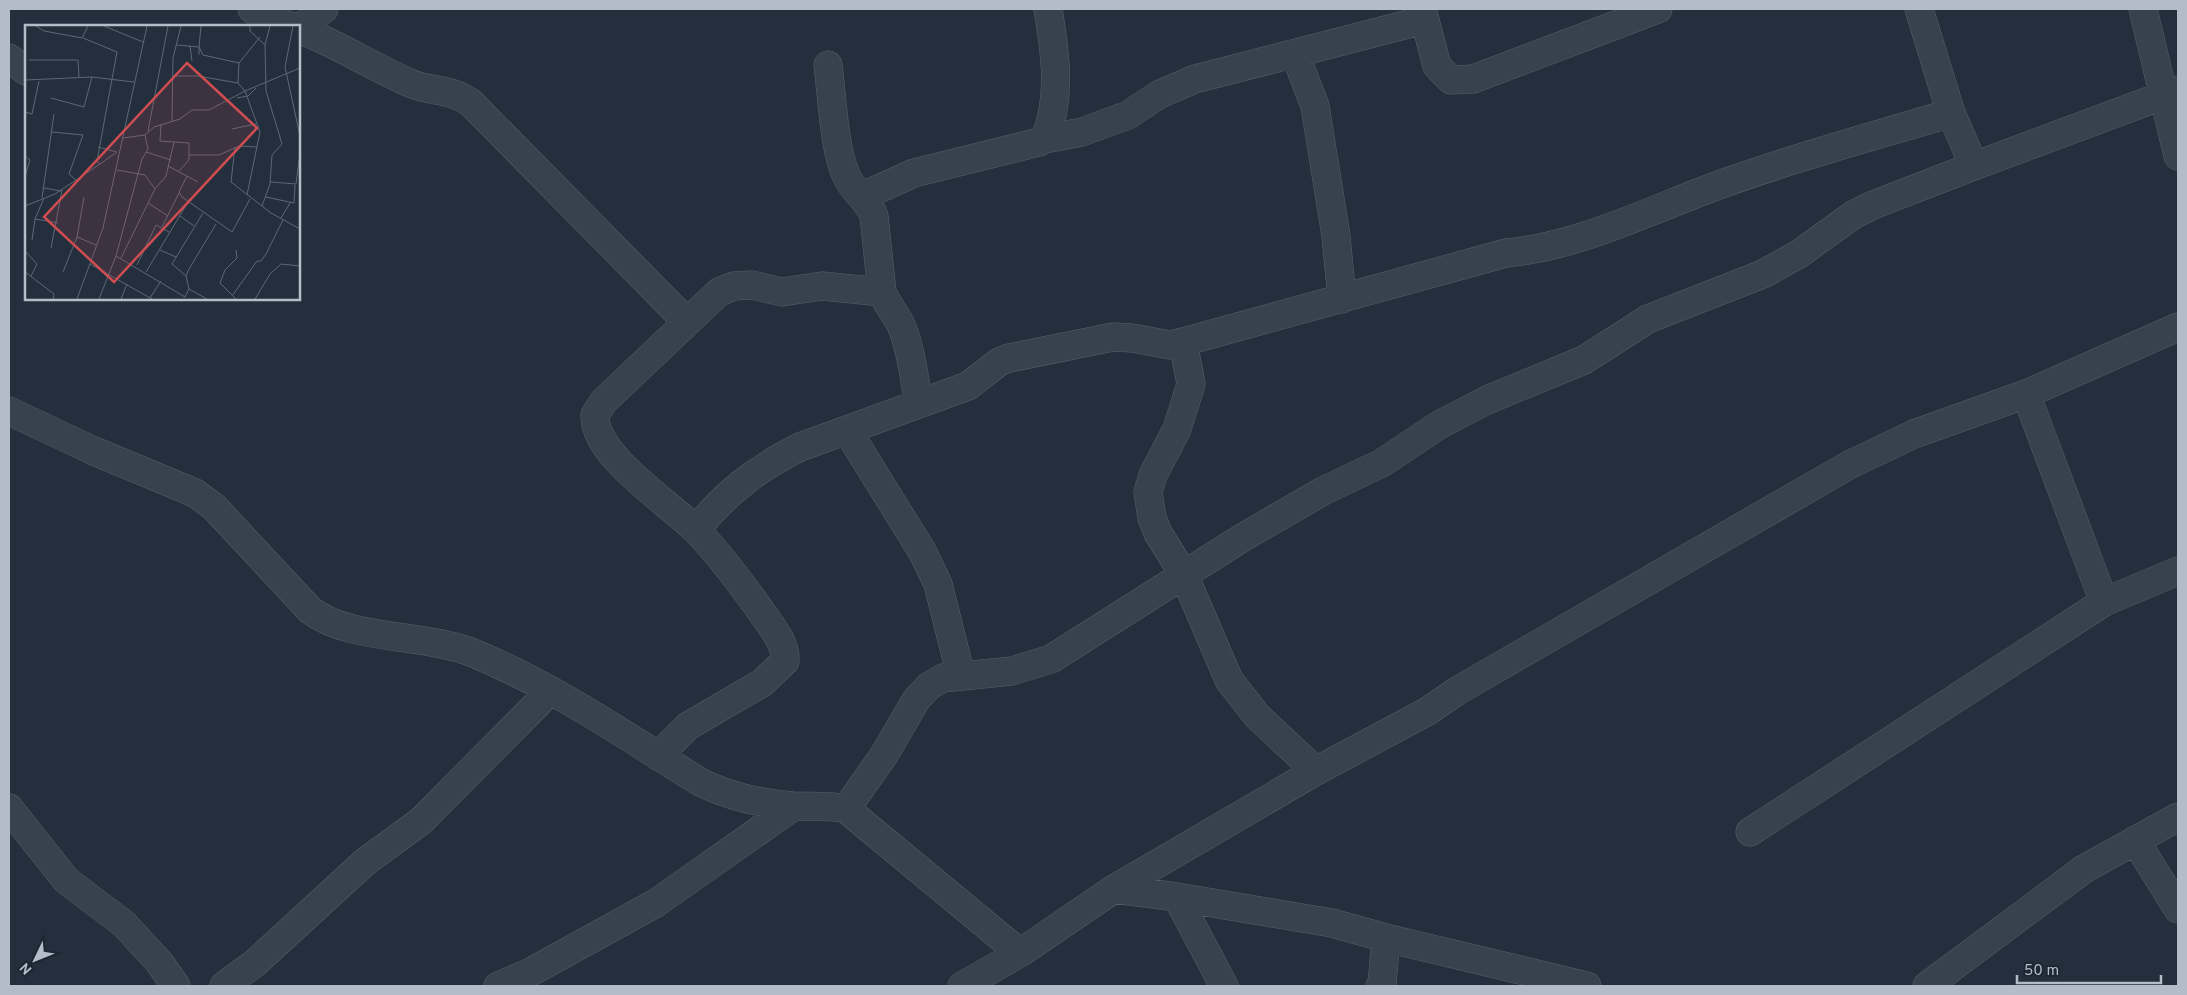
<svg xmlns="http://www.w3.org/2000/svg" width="2187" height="995" font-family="Overpass,sans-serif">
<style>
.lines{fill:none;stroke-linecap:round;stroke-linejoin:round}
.minor-casing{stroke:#565f6c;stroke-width:29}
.minor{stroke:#38414e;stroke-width:28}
.inset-road{fill:none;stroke:#5e6776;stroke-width:1}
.view{fill:#ce4d50;fill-opacity:0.15;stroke:#ce4d50;stroke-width:2.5}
.inset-edge{fill:none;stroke:#b4bcc9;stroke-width:2.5}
</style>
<rect width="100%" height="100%" fill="#242f3e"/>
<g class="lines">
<defs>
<path id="minor" d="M 252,9 L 269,20 L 291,26
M 1422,9 L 1437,66 L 1451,80 L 1473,79 L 1658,9
M 1919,9 L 1951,113 L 1974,166 L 2178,90
M 2143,9 L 2178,156
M 299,29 C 337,44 372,66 410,83 C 433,93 448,87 471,103 L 687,322
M 299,29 L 324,9
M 1295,54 L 1315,106 L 1336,236 L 1342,299
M 9,58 L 26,71
M 828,65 C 832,95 834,149 846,175 C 852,191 868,199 874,216 L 882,292 C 887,305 898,316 903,330 C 912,353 914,379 919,404
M 1045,139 L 1082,132 L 1128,115 L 1160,94 L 1195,79 L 1424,20
M 863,196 L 914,173 L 1039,142 L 1045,139 C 1062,97 1055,51 1048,9
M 1183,342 L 1506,253 C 1583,246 1658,206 1730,181 C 1802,155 1878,135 1951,113
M 2026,394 L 2104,602
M 9,411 L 94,451 L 195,493 L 214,507 L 310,610 C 350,641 423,633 473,653 C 554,686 627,737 700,782 C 731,797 759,803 793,806 C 811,807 828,805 846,809 L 1020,953
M 847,430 L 922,551 L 938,584 L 961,676
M 696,530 C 725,493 758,468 800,447 L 968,386 L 999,362 L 1009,358 L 1113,337 L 1132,338 L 1170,345 L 1183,342 L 1191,384 L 1177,429 L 1153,475 L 1148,492 L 1152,518 L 1158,533 L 1184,575 L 1229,680 L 1258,717 L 1316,771
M 658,756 L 688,726 L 762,683 L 785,661 C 786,644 774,630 765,617 C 744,587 721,556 696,530 C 669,503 593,455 595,415 L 604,401 L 719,292 L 734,286 L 752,285 L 782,292 L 822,286 L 882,292
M 9,808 L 66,880 L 124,924 L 159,962 L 176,986
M 846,809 L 884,755 L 916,700 L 929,686 L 943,678 L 1012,671 L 1051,659 L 1242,538 L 1323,491 L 1382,463 L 1439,425 L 1487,400 L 1584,360 L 1648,319 L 1763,274 L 1799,254 L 1853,215 L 1873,205 L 1974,166
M 1750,832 L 2104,602 L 2178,571
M 2135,840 L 2178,909
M 1114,889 L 1177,897 L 1224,986
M 1177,897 L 1332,923 L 1386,938 L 1382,984 L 1380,986
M 1386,938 L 1587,986
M 224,986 L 255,963 L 365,862 L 421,821 L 550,691
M 498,986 L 529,973 L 656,903 L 794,806
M 962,986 L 1020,953 L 1114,889 L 1316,771 L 1428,711 L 1457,691 L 1849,465 L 1914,434 L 2026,394 L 2178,327
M 1927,986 L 2084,869 L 2178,817"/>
</defs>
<use href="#minor" class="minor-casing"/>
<use href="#minor" class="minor"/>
</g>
<g transform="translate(25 25)">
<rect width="275" height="275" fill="#242f3e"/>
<path class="inset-road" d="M 11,1 L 19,6 L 57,13 L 63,1M 79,1 L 118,17M 176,1 L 174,22 L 178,30 L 214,38 L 213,58 L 220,66 L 275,43M 225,1 L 225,6 L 240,20M 268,1 L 260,42 L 275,111M 58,13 L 92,27 L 72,136 L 75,139 L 92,127M 152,20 L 174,22 L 174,30M 165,21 L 167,36M 4,35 L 53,35 L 54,52M 214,38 L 235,12M 149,51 L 173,51 L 213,58M 0,55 L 67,52 L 109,57M 26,73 L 59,82 L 67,52M 212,73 L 223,71 L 231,63M 0,87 L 7,89 L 14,56M 147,97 L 148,33 L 156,1M 136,100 L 135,116 L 164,118 L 164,135 L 154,146M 207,104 L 231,99M 123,106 L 143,1M 27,107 L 58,110 L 44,149 L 51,155M 98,113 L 120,110 L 129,102 L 155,94 L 167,85 L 184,85 L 220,66 L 235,107 L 222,170M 73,122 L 92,127M 210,122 L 206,157 L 246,188 L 275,204M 121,127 L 146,135M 164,130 L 194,130 L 214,121 L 232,122M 0,131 L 5,135 L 0,151M 143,141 L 173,157M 92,145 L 120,150 L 130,164 L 141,151 L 149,117M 162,151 L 154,167 L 157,172 L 207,207 L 225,174M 246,157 L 271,159 L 275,128M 19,163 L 36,166M 241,172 L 269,178 L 270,160M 17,173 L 29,89M 123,178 L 143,191M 0,181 L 30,169 L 75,139M 237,181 L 245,159 L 247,130 L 257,119 L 241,66 L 240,20 L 245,1M 155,191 L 169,201M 256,193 L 265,178M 10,194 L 33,198M 137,202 L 154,168M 52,212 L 71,220M 7,215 L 10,194 L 19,173M 26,223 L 37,165M 135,225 L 151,232M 0,226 L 12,239 L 6,251M 91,231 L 117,134 L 123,124 L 120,110M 96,233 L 130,164M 65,239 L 127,274M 112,240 L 131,200 L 144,207M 0,247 L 29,269 L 28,274M 38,247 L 52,212 L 59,172M 121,247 L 163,177M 161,251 L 147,239 L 178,188M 164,264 L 182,274M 207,271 L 232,236 L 236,236 L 241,229 L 258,195M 160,272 L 164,264 L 161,251 L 164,244 L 191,199M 125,273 L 136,256M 52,274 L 78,203 L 122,1M 74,274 L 91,231 L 160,272M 96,274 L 102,259M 211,274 L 195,258 L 200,245 L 212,233 L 211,225M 230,274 L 245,249 L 256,239 L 275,241"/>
<path class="view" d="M 162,38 L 232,103 L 89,257 L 19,192 Z"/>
<rect width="275" height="275" class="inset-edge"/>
</g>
<rect width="2187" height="995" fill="none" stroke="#b4bcc9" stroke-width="20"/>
<g transform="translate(35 960) rotate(227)" stroke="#1d2633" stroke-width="4" paint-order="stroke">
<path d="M0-4L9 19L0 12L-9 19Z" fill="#b4bcc9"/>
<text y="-8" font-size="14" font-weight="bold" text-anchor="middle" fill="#b4bcc9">N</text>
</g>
<path d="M2017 975v8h144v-8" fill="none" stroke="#b4bcc9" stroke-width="2.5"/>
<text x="2024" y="975" font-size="15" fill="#b4bcc9" stroke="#1d2633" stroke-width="4" paint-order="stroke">50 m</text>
</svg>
